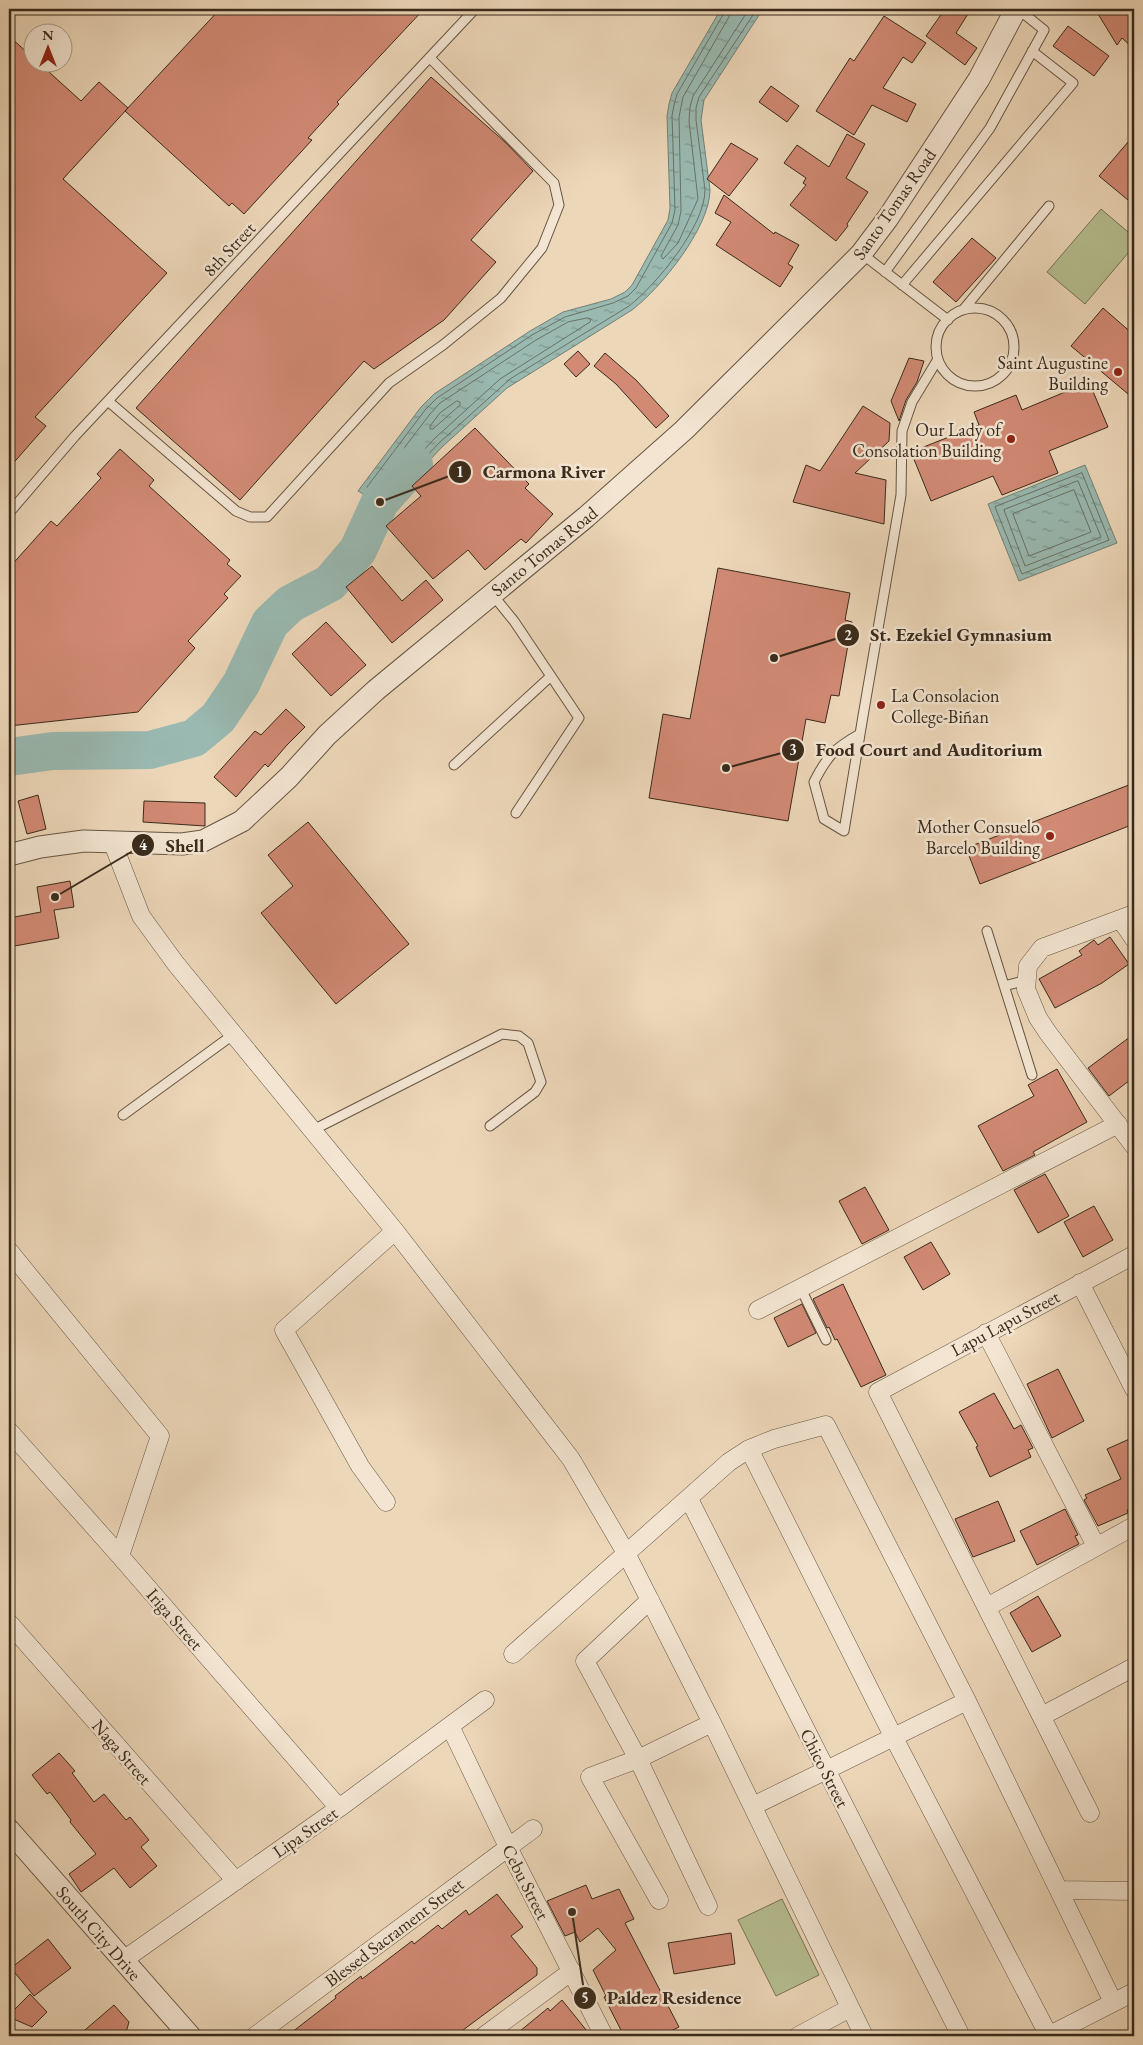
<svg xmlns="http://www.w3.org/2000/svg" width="1143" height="2045" font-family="'EB Garamond',serif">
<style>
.grass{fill:#b6bf91;stroke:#787456}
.water{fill:url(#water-ripples);stroke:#738075}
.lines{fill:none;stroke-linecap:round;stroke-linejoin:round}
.shore{stroke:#697266;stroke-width:1}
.river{stroke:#99b9b1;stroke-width:38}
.building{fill:#d28a75;stroke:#392a1b}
.service-casing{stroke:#665542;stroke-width:11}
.minor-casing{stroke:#665542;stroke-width:19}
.tertiary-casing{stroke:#665542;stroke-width:23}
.service{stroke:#f3e5d2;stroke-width:9}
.minor{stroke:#f3e5d2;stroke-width:18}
.tertiary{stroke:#f3e5d2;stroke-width:21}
.poi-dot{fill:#8f2418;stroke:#f3e5d2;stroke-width:2}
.labels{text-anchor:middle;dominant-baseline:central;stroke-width:5;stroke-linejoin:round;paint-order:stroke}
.street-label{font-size:18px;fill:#392a1b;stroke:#f3e5d2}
.poi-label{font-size:18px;fill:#392a1b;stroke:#f3e5d2;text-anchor:end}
.leader{fill:none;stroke:#392a1b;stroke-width:2}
.callout-dot{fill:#392a1b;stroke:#f3e5d2;stroke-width:2}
.mark-label{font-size:15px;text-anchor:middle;font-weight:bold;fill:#fff}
.callout-label{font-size:19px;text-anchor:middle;font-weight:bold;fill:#392a1b;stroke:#f3e5d2;stroke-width:5;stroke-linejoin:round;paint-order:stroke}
</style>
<defs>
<pattern id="water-ripples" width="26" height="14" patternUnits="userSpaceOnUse" patternTransform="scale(1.25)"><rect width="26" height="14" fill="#99b9b1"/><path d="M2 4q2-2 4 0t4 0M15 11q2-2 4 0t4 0" fill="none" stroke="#7e978f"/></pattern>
</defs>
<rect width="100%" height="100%" fill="#edd7b9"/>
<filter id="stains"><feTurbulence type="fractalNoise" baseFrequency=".004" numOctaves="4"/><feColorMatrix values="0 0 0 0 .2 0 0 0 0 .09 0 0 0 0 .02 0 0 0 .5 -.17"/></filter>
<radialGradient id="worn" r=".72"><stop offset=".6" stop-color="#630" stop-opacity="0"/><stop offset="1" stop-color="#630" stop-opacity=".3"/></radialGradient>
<path class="grass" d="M 1101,209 L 1134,237 L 1134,246 L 1085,304 L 1047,272 Z
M 782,1899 L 819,1975 L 776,1996 L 738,1920 Z"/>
<path class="water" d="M 721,9 L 763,9 L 704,100 L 701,120 L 710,190 C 710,227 661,288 632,310 L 507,388 L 442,447 L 386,507 L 358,491 L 421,407 L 434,394 L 530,331 L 563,312 L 611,299 L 625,292 L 632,285 L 668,220 L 670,208 L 667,116 L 669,104 L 672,93 Z
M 1085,465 L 1117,543 L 1019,581 L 988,504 Z"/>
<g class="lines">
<path class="shore" d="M 725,9 L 724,13 L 677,94 L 674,105 L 672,116 L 675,210 L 672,223 L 636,288 L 628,296 L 613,303 L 565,317 L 532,335 L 437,398 L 425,410 L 367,487 L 368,490 L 386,499 L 439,443 L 510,379 L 629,306 C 656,285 705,226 705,190 L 696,120 L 696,108 L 699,97 L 757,9
M 731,9 L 730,15 L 683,97 L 679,117 L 681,211 L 678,225 L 661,256 L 663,259 L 678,243 L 698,199 L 689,121 L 690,107 L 693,96 L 749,9
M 588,318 L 591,319 L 590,322 L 500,379 L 434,439 L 386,491 L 377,488 L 376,485 L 430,414 L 440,403 L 536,340 L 568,322 Z
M 457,401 L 460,402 L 460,405 L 433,429 L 430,429 L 430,426 L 440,413 Z
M 1082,473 L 1109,540 L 1022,574 L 995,507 Z
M 1078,481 L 1101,537 L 1025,566 L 1004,510 Z
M 1074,490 L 1091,532 L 1029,556 L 1013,514 Z"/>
<path class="river" d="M 9,757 L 53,751 L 150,750 L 194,738 L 218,718 L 241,684 L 270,623 L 290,604 L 330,583 L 358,550 L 380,502 L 414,464"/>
</g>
<path class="building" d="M 220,9 L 424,9 L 337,102 L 339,104 L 308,138 L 312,140 L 244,214 L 232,203 L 229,206 L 125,111 Z
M 945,9 L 971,9 L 956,33 L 977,48 L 965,65 L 926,36 Z
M 1095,9 L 1130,9 L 1134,16 L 1134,49 L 1122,38 L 1117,45 Z
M 884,16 L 926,43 L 912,63 L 903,57 L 883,88 L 916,104 L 907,122 L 872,105 L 854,135 L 816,111 L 850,58 L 854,61 Z
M 1068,26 L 1109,56 L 1094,76 L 1053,46 Z
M 9,36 L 32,57 L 32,62 L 38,62 L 81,101 L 99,82 L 128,108 L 63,179 L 167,273 L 35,417 L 46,426 L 9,468 Z
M 431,77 L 505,142 L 533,171 L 471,240 L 496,262 L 444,320 L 374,369 L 364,361 L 240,500 L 136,408 Z
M 771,86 L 799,106 L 787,122 L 759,102 Z
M 847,134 L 865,144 L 846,178 L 868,192 L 847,224 L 848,226 L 836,241 L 790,205 L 806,185 L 803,183 L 806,178 L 784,163 L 797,145 L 829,167 Z
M 1134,135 L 1134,205 L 1099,176 Z
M 731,143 L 758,159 L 729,196 L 707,179 Z
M 724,195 L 774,234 L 775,232 L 799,245 L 788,264 L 793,267 L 780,287 L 716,245 L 731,222 L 715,213 Z
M 972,238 L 996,258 L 956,302 L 933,282 Z
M 1103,308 L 1134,335 L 1134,399 L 1071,346 Z
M 578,351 L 590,364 L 576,377 L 564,364 Z
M 605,353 L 636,380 L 669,416 L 656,428 L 616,384 L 594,366 Z
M 909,358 L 924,361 L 917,382 L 906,400 L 899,421 L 891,401 Z
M 1089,382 L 1108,427 L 1049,451 L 1058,473 L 1002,495 L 993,476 L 931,501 L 911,452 L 979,425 L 974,412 L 1016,395 L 1022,410 Z
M 863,406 L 890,423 L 889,441 L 855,473 L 886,480 L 884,524 L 793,502 L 806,465 L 820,471 Z
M 475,428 L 529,484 L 525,488 L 553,514 L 526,543 L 521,539 L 485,570 L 468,550 L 433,579 L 386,526 L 421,496 L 412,486 Z
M 120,449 L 154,480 L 149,486 L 230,560 L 227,564 L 241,576 L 224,594 L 228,598 L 188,641 L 195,648 L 138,712 L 9,726 L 9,568 L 51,521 L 57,526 L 101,478 L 97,474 Z
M 372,566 L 402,601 L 426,580 L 443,600 L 392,643 L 346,587 Z
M 718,568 L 850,593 L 845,620 L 852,622 L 839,696 L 831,695 L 825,723 L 806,719 L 788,821 L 649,798 L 663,714 L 690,719 Z
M 326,622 L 366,665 L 331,696 L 292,654 Z
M 286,709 L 305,727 L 287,745 L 268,767 L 265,764 L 236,797 L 214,777 L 255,731 L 261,735 Z
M 1134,783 L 1134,824 L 980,884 L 966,848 Z
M 38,795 L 46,829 L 27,834 L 18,801 Z
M 144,801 L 205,803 L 205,826 L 143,822 Z
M 308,822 L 409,944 L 336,1004 L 261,913 L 293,886 L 268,855 Z
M 70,881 L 74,907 L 54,910 L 59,938 L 9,947 L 9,918 L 41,912 L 37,887 Z
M 1110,937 L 1129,964 L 1102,983 L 1055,1008 L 1039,979 L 1082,955 L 1079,951 L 1094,940 L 1098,945 Z
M 1134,1034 L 1134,1077 L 1109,1096 L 1088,1068 Z
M 1057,1069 L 1087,1122 L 1033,1152 L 1035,1155 L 1003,1171 L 978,1126 L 1034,1096 L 1028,1085 Z
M 1045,1174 L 1069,1216 L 1038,1233 L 1014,1190 Z
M 865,1187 L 889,1230 L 862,1244 L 839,1201 Z
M 1094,1206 L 1113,1240 L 1083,1257 L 1064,1222 Z
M 931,1242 L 950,1274 L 923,1290 L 904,1257 Z
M 843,1284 L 886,1375 L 861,1387 L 837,1339 L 835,1340 L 829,1327 L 827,1328 L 813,1299 Z
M 802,1304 L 816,1333 L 788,1347 L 774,1318 Z
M 1058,1369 L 1084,1421 L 1052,1438 L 1027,1384 Z
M 994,1393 L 1014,1429 L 1021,1425 L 1033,1448 L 1028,1450 L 1031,1457 L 990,1477 L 976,1447 L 978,1446 L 959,1412 Z
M 1134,1437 L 1134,1509 L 1134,1507 L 1127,1510 L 1128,1513 L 1098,1526 L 1084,1500 L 1087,1498 L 1085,1495 L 1121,1479 L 1107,1449 Z
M 998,1501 L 1015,1541 L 973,1557 L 955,1519 Z
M 1065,1509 L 1078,1535 L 1075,1536 L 1079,1544 L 1037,1565 L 1020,1531 Z
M 1038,1596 L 1061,1636 L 1032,1652 L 1010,1613 Z
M 59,1753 L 75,1771 L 72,1773 L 94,1802 L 104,1794 L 126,1820 L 130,1817 L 149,1840 L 141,1847 L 157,1866 L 130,1888 L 114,1868 L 81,1892 L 69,1874 L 96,1854 L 70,1822 L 71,1820 L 50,1792 L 47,1794 L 32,1775 Z
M 586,1885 L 592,1899 L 619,1889 L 634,1919 L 625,1923 L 679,2027 L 671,2031 L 674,2036 L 624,2036 L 604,1997 L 606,1996 L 593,1970 L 616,1950 L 598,1928 L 580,1942 L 575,1932 L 565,1936 L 547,1901 Z
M 497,1894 L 523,1927 L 511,1936 L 537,1968 L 537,1975 L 455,2036 L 287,2036 L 336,1998 L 335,1996 L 361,1976 L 362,1979 L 412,1941 L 414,1944 L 438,1925 L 442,1929 L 466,1910 L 469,1915 Z
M 731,1933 L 735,1964 L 674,1974 L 668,1943 Z
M 48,1939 L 71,1968 L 34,1996 L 11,1968 Z
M 30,1994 L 47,2012 L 32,2027 L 9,2017 L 9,2015 Z
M 562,2000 L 591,2036 L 514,2036 L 548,2008 L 550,2011 Z
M 114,2005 L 129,2022 L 125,2036 L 78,2036 Z"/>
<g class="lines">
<defs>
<path id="service" d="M 862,254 L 948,320
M 885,272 L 990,128 L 1044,30 L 1018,9
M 902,285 L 1073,83 L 1032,51
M936 347a39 39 0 1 1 78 0a39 39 0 1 1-78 0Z
M 963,310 L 1049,206
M 108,401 L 236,511 L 250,517 L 267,517 L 389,383 L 443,345 L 501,298 L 542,248 L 559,205 L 554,183 L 430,58
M 9,513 L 75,436 L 475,9
M 492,594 L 514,621 L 579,718 L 516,813
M 860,734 C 835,748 827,756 814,782 L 824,819 L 844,831 L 863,716 L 901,495 L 902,431 L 912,402 L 938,359
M 454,765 L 551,676
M 987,931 L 1032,1075
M 1004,986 L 1027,980
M 123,1115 L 234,1034
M 313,1130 L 502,1034 L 519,1036 L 528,1043 L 541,1082 L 535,1092 L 490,1126
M 800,1287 L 826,1340"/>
<path id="minor" d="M 112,841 L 141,916 L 176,964 L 395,1231 L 571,1459 L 626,1553 L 712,1723 L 864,2036
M 1134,914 L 1042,948 L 1028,966 L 1026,989 L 1038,1018 L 1048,1033 L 1134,1146
M 1121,920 L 1134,939
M 9,1251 L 160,1436 L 120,1556
M 1080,1283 L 1134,1389
M 758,1310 L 1118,1124
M 986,1333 L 1096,1546
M 9,1431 L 120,1556 L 339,1808
M 749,1449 L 893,1736 L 1049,2036
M 689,1499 L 961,2036
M 386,1502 L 360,1466 L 284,1330 L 395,1231
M 650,1600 L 585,1661 L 638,1759 L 708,1906
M 987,1607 L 1134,1526
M 9,1623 L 236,1881
M 513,1654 L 729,1462 L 749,1449 L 774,1439 L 826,1425 L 967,1701 L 1113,2002
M 1042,1716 L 1134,1667
M 450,1726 L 508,1847 L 604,2036
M 753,1806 L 967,1701
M 1090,1813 L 878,1392 L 1134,1255
M 1059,1890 L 1134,1891
M 659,1900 L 590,1777 L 638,1759 L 712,1723
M 122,1961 L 339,1808 L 485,1700
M 255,2036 L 533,1829
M 484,2036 L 572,1971
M 798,2036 L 850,2008
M 1048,2036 L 1134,1992"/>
<path id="tertiary" d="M 9,855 L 40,847 L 84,841 L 182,844 L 203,841 L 242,821 L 289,777 L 327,735 L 376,690 L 586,517 L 684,430 L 861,254 L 888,218 L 979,79 L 1016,9
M 9,1830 L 190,2036"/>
</defs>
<use href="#service" class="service-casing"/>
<use href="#minor" class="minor-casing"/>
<use href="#tertiary" class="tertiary-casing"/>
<use href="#service" class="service"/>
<use href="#minor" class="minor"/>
<use href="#tertiary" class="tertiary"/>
</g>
<g class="poi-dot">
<circle cx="1118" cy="372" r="5"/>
<circle cx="1011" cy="439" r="5"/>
<circle cx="881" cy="705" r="5"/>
<circle cx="1050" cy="836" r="5"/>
</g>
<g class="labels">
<g class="street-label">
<text transform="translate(894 204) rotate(-55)">Santo Tomas Road</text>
<text transform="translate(229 249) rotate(-47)">8th Street</text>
<text transform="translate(544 551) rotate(-39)">Santo Tomas Road</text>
<text transform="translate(1005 1323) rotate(-28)">Lapu Lapu Street</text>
<text transform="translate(175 1619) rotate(49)">Iriga Street</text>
<text transform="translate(122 1752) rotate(49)">Naga Street</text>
<text transform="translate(825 1768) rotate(63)">Chico Street</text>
<text transform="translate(305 1832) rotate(-35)">Lipa Street</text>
<text transform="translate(526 1882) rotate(63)">Cebu Street</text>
<text transform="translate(394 1932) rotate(-37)">Blessed Sacrament Street</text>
<text transform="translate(99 1933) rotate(49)">South City Drive</text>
</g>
<g class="poi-label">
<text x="1108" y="362">Saint Augustine<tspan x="1108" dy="21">Building</tspan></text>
<text x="1001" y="429">Our Lady of<tspan x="1001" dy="21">Consolation Building</tspan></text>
<text x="891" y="695" text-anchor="start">La Consolacion<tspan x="891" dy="21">College-Biñan</tspan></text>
<text x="1040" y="826">Mother Consuelo<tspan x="1040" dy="21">Barcelo Building</tspan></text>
</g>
</g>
<path class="leader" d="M380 502L460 472M774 658L848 635M726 768L793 750M55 897L143 845M572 1912L585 1998"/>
<g class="callout-dot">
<circle cx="380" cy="502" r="5"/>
<circle cx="774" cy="658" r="5"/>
<circle cx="726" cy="768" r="5"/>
<circle cx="55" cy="897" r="5"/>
<circle cx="572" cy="1912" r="5"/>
<circle cx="460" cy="472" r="12"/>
<circle cx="848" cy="635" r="12"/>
<circle cx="793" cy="750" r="12"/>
<circle cx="143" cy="845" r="12"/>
<circle cx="585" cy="1998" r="12"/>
</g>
<g class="mark-label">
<text x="460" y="477">1</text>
<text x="848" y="640">2</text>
<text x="793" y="755">3</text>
<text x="143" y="850">4</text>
<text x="585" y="2003">5</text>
</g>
<g class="callout-label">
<text x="544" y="478">Carmona River</text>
<text x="961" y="641">St. Ezekiel Gymnasium</text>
<text x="929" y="756">Food Court and Auditorium</text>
<text x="185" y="852">Shell</text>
<text x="674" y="2004">Paldez Residence</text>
</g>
<rect width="1143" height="2045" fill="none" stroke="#edd7b9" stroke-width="30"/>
<rect x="10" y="10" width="1123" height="2025" fill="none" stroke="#392a1b" stroke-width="2.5"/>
<rect x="15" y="15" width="1113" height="2015" fill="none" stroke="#392a1b"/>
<g transform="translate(48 48)"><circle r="24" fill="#f3e5d2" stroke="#a99a89"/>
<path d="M0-4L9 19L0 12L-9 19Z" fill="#8f2418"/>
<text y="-8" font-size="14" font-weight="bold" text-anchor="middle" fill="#392a1b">N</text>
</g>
<rect width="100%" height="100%" filter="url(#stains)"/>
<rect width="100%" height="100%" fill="url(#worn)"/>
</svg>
